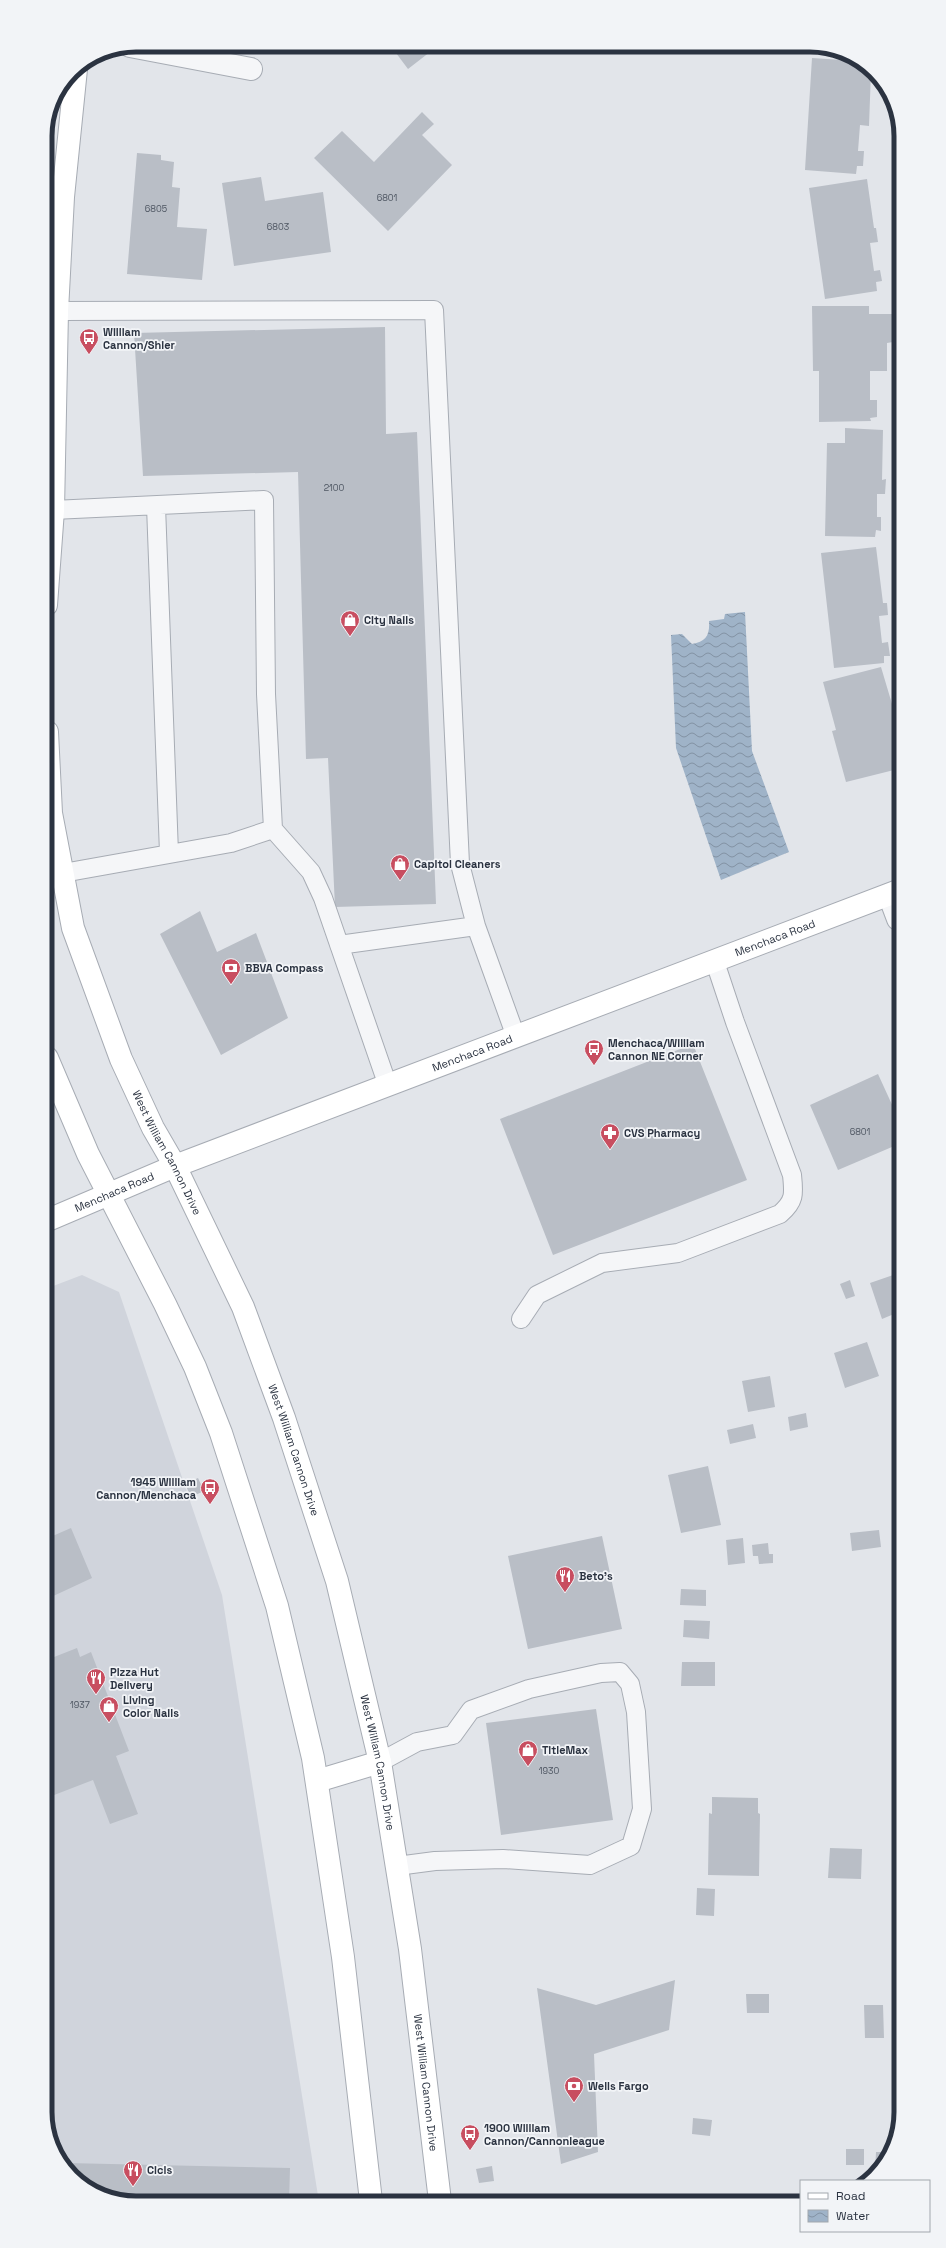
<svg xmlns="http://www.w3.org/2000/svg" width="946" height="2248" font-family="'Space Grotesk',sans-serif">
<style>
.built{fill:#d0d4dc}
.water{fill:url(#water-waves)}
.building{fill:#b9bec6}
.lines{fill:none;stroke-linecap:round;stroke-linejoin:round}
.service-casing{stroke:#a7acb4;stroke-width:20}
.minor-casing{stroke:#a7acb4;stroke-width:24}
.secondary-casing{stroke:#a7acb4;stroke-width:24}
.service{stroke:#f5f6f8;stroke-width:18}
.minor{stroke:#f5f6f8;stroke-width:22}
.secondary{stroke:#fff;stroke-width:22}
.labels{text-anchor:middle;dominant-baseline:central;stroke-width:3.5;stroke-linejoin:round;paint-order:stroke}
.number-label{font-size:9px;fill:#4e5662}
.poi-label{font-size:11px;font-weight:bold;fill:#2b3341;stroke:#f2f4f7;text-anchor:start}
.street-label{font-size:11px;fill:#2b3341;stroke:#f2f4f7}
.rim{fill:none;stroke:#2b3341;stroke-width:5}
</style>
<defs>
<pattern id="water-waves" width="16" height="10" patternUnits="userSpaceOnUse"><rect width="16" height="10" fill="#9fb3c8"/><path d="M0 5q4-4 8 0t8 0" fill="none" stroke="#8292a4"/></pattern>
</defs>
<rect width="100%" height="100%" fill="#e2e5ea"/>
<path class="built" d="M 82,1275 L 119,1292 L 222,1595 L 319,2202 L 130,2203 L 81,2184 L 50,2141 L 48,1288 Z"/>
<path class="water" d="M 745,612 L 752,751 L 789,852 L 721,880 L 676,748 L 671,635 L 682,634 L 692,644 C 706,642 710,635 709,621 L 724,619 L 725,614 Z"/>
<path class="building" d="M 390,45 L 439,45 L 408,69 Z
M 805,45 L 816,45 L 833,52 L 805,52 Z
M 812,58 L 857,61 L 865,64 L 871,71 L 869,126 L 860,125 L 858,151 L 864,151 L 863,166 L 857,166 L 856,174 L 805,170 Z
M 422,112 L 434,124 L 422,135 L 452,165 L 388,231 L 314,158 L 342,131 L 374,162 Z
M 137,153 L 161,155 L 161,160 L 174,162 L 172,187 L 180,188 L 177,227 L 207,229 L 202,280 L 127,274 Z
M 261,177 L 265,201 L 323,192 L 331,252 L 234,266 L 222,183 Z
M 867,179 L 874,228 L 876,228 L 878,242 L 870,243 L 874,271 L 880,270 L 882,281 L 876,282 L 877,291 L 825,299 L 809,188 Z
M 812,306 L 869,306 L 869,314 L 893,314 L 893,342 L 887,343 L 887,371 L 870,371 L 870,400 L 877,400 L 877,417 L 870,418 L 871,421 L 819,422 L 819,371 L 813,371 Z
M 385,327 L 386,434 L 417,432 L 436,904 L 335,907 L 328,758 L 306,759 L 298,472 L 143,476 L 134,333 Z
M 845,428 L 883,430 L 882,480 L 886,479 L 885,494 L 877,494 L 877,517 L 881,517 L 881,531 L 876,530 L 875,537 L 825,536 L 827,443 L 845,443 Z
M 876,547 L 883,603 L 887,603 L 888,615 L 879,616 L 882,643 L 888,642 L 890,656 L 884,656 L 884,663 L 834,668 L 821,553 Z
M 881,667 L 892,704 L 898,702 L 898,769 L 846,782 L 832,731 L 836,730 L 823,682 Z
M 200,911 L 217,952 L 256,933 L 288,1018 L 221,1055 L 160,934 Z
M 693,1044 L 747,1180 L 553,1255 L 500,1119 Z
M 878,1074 L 899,1120 L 899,1144 L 838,1170 L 810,1105 Z
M 899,1273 L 899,1329 L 894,1314 L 882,1319 L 870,1283 Z
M 850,1280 L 855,1296 L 846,1299 L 840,1284 Z
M 867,1342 L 879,1376 L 845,1388 L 834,1353 Z
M 770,1376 L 775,1407 L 748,1412 L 742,1381 Z
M 806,1413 L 808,1427 L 790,1431 L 788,1417 Z
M 753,1424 L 756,1438 L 730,1444 L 727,1430 Z
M 708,1466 L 721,1525 L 681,1533 L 668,1475 Z
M 198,1478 L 204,1491 L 191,1497 L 185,1484 Z
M 71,1528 L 92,1578 L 49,1598 L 48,1538 Z
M 879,1530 L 881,1547 L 852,1551 L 850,1533 Z
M 602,1536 L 622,1629 L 528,1649 L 508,1556 Z
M 743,1538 L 745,1563 L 728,1565 L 726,1540 Z
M 768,1543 L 769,1554 L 773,1554 L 773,1563 L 759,1564 L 758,1556 L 753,1556 L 752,1545 Z
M 681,1589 L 706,1590 L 706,1606 L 680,1605 Z
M 684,1620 L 710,1621 L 709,1639 L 683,1637 Z
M 77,1648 L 80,1657 L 91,1652 L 129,1751 L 116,1756 L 138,1814 L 110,1824 L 93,1780 L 49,1797 L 49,1659 Z
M 682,1662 L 715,1662 L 715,1686 L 681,1686 Z
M 596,1709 L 613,1820 L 501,1835 L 486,1723 Z
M 712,1797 L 758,1798 L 758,1813 L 760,1814 L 759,1876 L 708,1875 L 709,1813 L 712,1814 Z
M 830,1848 L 862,1849 L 861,1879 L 828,1878 Z
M 697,1888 L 715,1889 L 714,1916 L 696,1915 Z
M 894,1949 L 901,1949 L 901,2000 L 893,2000 Z
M 675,1980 L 669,2030 L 594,2054 L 598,2152 L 561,2164 L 537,1988 L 596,2005 Z
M 746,1994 L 769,1994 L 769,2013 L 747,2013 Z
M 864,2005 L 883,2005 L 884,2038 L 865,2038 Z
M 693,2118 L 712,2120 L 710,2136 L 692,2134 Z
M 846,2149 L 864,2149 L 864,2165 L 846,2165 Z
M 876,2152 L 887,2152 L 882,2167 L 877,2171 L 875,2171 Z
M 66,2163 L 290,2168 L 289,2202 L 130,2203 L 81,2184 Z
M 492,2166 L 494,2181 L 479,2183 L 476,2169 Z"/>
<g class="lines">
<defs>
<path id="service" d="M 57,311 L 434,310 L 460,864 L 476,926 L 516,1037
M 156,506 L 169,853
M 53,510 L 264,500 L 266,694 L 273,829 L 231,843 L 63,873
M 273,829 L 311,872 L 323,898 L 388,1086
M 339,945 L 476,926
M 521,1319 L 537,1295 L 602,1263 L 678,1253 L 780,1214 C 795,1201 794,1194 792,1175 L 735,1022 L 715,962
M 380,1762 L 417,1742 L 453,1735 L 471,1710 L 529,1689 L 601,1673 L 620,1672 L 630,1684 L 636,1712 L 642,1809 L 631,1846 L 590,1865 L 503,1859 L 435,1861 L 397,1866"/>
<path id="minor" d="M 130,46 L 251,69
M 889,895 L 898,919"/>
<g id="secondary">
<path d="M 46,605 L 53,510 L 57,311 L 63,197 L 76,69"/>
<path id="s1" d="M 47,732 L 51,813 L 73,928 L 121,1059 L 153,1128 L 175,1166 L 243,1307 L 284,1418 L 337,1581 L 380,1762 L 410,1949 L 440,2201"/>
<path d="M 47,1058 L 88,1154 L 165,1304 L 195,1367 L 221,1433 L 277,1606 L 313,1758 L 343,1957 L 371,2201"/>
<path id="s2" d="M 48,1220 L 175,1166 L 898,891"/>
<path d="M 317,1781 L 380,1762"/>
</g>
</defs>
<use href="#service" class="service-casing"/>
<use href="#minor" class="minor-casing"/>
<use href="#secondary" class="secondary-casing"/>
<use href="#service" class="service"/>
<use href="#minor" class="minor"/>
<use href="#secondary" class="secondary"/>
</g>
<defs>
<symbol id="bus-pin" viewBox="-11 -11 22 30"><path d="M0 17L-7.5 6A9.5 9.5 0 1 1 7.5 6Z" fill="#c84e60" stroke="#f2f4f7"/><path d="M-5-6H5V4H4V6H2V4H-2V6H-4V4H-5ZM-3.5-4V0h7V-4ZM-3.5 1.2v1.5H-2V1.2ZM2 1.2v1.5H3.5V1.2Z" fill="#fff"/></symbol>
<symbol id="shop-pin" viewBox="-11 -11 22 30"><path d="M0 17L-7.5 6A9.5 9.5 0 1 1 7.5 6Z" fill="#c84e60" stroke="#f2f4f7"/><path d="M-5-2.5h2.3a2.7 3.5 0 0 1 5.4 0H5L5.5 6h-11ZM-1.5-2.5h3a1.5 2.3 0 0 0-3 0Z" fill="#fff"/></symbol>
<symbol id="bank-pin" viewBox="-11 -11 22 30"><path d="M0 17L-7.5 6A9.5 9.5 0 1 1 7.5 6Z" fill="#c84e60" stroke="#f2f4f7"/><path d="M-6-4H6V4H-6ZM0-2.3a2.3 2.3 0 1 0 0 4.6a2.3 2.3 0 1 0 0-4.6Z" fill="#fff"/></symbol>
<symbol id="pharmacy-pin" viewBox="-11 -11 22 30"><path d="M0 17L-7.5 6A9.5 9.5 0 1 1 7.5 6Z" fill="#c84e60" stroke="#f2f4f7"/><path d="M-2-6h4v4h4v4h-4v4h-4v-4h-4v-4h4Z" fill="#fff"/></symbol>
<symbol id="restaurant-pin" viewBox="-11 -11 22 30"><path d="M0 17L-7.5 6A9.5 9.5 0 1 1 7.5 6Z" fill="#c84e60" stroke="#f2f4f7"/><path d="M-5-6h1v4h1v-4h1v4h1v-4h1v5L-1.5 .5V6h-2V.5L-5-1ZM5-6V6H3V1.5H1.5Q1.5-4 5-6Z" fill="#fff"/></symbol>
</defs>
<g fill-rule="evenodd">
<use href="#bus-pin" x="78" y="327" width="22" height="30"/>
<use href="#shop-pin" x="339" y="609" width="22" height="30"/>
<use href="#shop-pin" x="389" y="853" width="22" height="30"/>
<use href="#bank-pin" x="220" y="957" width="22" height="30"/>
<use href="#bus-pin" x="583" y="1038" width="22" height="30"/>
<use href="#pharmacy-pin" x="599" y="1122" width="22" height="30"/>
<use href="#bus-pin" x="199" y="1477" width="22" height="30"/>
<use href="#restaurant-pin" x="554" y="1565" width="22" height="30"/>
<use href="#restaurant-pin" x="85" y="1667" width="22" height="30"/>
<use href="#shop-pin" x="98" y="1695" width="22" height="30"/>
<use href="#shop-pin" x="517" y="1739" width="22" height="30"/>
<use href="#bank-pin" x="563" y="2075" width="22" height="30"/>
<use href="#bus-pin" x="459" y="2123" width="22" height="30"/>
<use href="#restaurant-pin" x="122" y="2159" width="22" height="30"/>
</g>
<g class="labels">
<g class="number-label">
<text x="387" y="198">6801</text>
<text x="156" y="209">6805</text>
<text x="278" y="227">6803</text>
<text x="334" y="488">2100</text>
<text x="860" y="1132">6801</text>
<text x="80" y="1705">1937</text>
<text x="549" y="1771">1930</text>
</g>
<g class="poi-label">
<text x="103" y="332">William<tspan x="103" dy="13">Cannon/Shier</tspan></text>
<text x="364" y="620">City Nails</text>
<text x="414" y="864">Capitol Cleaners</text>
<text x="245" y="968">BBVA Compass</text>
<text x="608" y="1043">Menchaca/William<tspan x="608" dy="13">Cannon NE Corner</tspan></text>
<text x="624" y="1133">CVS Pharmacy</text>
<text x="196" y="1482" text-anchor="end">1945 William<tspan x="196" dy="13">Cannon/Menchaca</tspan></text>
<text x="579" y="1576">Beto’s</text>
<text x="110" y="1672">Pizza Hut<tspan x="110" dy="13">Delivery</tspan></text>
<text x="123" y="1700">Living<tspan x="123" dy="13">Color Nails</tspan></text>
<text x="542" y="1750">TitleMax</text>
<text x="588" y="2086">Wells Fargo</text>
<text x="484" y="2128">1900 William<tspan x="484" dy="13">Cannon/Cannonleague</tspan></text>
<text x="147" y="2170">Cicis</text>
</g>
<g class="street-label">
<text stroke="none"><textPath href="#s2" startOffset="780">Menchaca Road</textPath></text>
<text stroke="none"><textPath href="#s2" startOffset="456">Menchaca Road</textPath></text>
<text stroke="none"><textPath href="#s1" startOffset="442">West William Cannon Drive</textPath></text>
<text stroke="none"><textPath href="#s2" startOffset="72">Menchaca Road</textPath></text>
<text stroke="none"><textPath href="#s1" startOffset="766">West William Cannon Drive</textPath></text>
<text stroke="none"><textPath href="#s1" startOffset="1090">West William Cannon Drive</textPath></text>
<text stroke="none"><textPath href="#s1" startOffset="1414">West William Cannon Drive</textPath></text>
</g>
</g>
<path d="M0 0H946V2248H0ZM136 52H810A84 84 0 0 1 894 136V2112A84 84 0 0 1 810 2196H136A84 84 0 0 1 52 2112V136A84 84 0 0 1 136 52Z" fill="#f2f4f7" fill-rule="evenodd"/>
<path class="rim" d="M136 52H810A84 84 0 0 1 894 136V2112A84 84 0 0 1 810 2196H136A84 84 0 0 1 52 2112V136A84 84 0 0 1 136 52Z"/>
<rect x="800" y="2180" width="130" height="52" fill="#f2f4f7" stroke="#a2a7ae"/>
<rect x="808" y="2193" width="20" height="6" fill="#ffffff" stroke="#a2a7ae"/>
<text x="836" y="2200" font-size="12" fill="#2b3341">Road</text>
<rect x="808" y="2210" width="20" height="12" fill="url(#water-waves)" stroke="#a2a7ae"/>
<text x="836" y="2220" font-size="12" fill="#2b3341">Water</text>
</svg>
